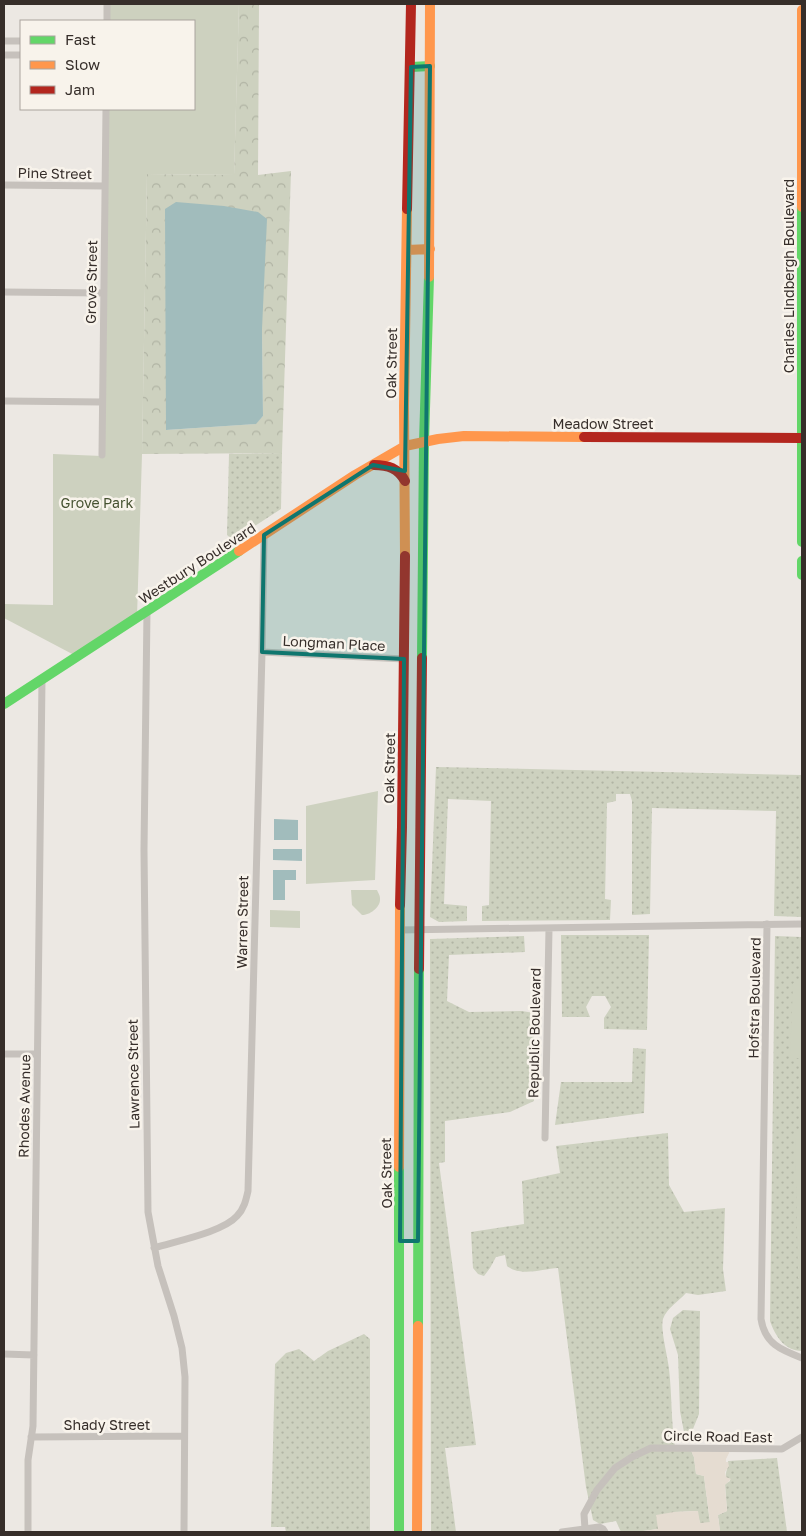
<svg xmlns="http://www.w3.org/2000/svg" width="806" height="1536" font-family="'Golos Text',sans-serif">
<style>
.grass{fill:url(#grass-dots)}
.forest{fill:url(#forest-crowns);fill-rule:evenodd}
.green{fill:#cdd1bf}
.plaza{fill:#e5dcd1}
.water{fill:#a1bcbc}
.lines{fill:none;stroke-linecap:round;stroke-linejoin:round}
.street{stroke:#c6c1bc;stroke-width:7}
.fast{stroke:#63d668;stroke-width:10}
.slow{stroke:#ff974d;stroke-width:10}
.jam{stroke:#b3261e;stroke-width:10}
.marked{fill:#0f766e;fill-opacity:0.2;stroke:#0f766e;stroke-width:4;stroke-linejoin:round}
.labels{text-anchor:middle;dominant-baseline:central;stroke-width:5;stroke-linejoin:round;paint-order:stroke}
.street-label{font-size:14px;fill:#362e2a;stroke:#f8f3eb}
.park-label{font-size:14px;fill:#465231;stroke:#f8f3eb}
</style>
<defs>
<pattern id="grass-dots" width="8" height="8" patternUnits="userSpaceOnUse" patternTransform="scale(1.25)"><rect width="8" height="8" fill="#cdd1bf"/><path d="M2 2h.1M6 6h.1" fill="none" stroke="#b1b4a4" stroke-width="1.8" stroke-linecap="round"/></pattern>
<pattern id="forest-crowns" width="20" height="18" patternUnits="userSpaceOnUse" patternTransform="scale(1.25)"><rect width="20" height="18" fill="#cdd1bf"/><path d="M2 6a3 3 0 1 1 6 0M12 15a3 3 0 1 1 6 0" fill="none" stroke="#b1b4a4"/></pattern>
</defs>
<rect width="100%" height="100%" fill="#ece8e3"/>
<path class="grass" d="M 282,453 L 281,509 L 233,540 L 227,535 L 229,454 Z
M 436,767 L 802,775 L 802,917 L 774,916 L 776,811 L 652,808 L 650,914 L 632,915 L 632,801 L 630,794 L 616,794 L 616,801 L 607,803 L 605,899 L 611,900 L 610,920 L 482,921 L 482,906 L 489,905 L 491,801 L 448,799 L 444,904 L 467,906 L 467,921 L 439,922 L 430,917 Z
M 561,935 L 649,935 L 647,1030 L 604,1029 L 604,1018 L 611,1007 L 605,996 L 592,996 L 586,1007 L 590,1017 L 562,1017 Z
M 524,936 L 525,952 L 449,955 L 447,1001 L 469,1012 L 522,1011 L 534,1013 L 534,1101 L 510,1112 L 445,1121 L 445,1162 L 439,1163 L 476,1445 L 445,1448 L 456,1532 L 431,1532 L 430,939 Z
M 775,936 L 802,937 L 802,1351 C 785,1351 775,1336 770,1321 Z
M 633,1048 L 646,1049 L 644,1113 L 555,1125 L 561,1082 L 632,1082 Z
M 668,1133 L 669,1185 L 684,1212 L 725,1208 L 723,1269 L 726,1291 L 698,1295 L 686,1293 C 678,1302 667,1308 663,1319 C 660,1329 668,1357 669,1369 C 672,1395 671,1421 675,1447 L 690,1449 L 694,1457 L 696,1474 L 704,1476 L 710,1523 L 700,1523 L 697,1511 L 674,1512 L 658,1529 L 636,1532 L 621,1532 L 616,1521 L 600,1524 L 593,1520 L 586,1487 L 558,1268 C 542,1269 521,1277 507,1266 L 505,1255 L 496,1257 L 490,1268 L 484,1276 L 478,1274 L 473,1268 L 471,1232 L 524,1224 L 522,1181 L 560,1173 L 556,1146 Z
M 683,1310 L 700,1311 L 699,1414 L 693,1429 L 689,1433 L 684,1432 L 680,1411 L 678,1355 L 670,1329 L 673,1318 Z
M 364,1334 L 370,1339 L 370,1532 L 286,1532 L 285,1527 L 271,1527 L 275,1364 L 286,1353 L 299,1349 L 314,1361 L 328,1351 Z
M 777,1458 L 787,1532 L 720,1532 L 718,1515 L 727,1511 L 725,1484 L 730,1481 L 730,1479 L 726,1478 C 725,1471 729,1467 728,1461 Z"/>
<path class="forest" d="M 239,4 L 259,4 L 258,175 L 291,171 L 282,453 L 142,454 L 147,174 L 234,175 ZM 262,329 L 263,416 L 255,424 L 166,430 Z"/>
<path class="green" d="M 107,4 L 239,4 L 234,175 L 147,174 L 142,454 L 137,617 L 76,656 L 4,618 L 4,604 L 53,605 L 53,454 L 102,456 L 106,109 L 194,109 L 194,21 L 107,21 Z
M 378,791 L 375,880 L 306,884 L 306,806 Z
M 351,890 L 377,890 C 378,893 380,895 380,898 C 381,907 370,915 362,915 L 352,905 Z
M 270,910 L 300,911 L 300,928 L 270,927 Z
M 793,983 L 802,984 L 802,1058 L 790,1058 Z
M 802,1130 L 802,1278 L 798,1278 L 795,1131 Z"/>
<path class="plaza" d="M 690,1449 L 731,1449 L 726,1459 L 726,1462 L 728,1462 L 729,1466 L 725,1472 L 726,1477 L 731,1479 L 725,1485 L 727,1511 L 718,1515 L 720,1532 L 636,1532 L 658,1529 L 656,1515 L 674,1512 L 698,1511 L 700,1523 L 710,1522 L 704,1476 L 696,1474 L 694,1457 Z"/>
<path class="water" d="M 176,202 L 224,206 L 258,212 L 267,219 L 262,329 L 263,416 L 256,424 L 166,430 L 165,209 Z
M 274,819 L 298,820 L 298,840 L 274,840 Z
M 273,849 L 302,849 L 302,861 L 273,860 Z
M 273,870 L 296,870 L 296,880 L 285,880 L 285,900 L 273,900 Z"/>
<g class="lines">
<path class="street" d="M 107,21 L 107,4
M 4,41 L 21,41
M 4,55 L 21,55
M 4,185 L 105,186
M 4,292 L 103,293
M 4,401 L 102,402
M 102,455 L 106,109
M 147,611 L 144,850 L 148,1212 L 158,1266 L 174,1316 L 182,1348 L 185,1377 L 184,1532
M 262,652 L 404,659
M 767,924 L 761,1319 C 765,1344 781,1350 802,1358
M 399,930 L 802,924
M 4,1054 L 37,1054
M 545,1138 L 549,929
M 154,1248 C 176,1241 223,1232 237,1216 C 244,1209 246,1200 248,1191 L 262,652 L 264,535
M 4,1354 L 34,1355
M 31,1437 L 184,1436
M 585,1529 L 584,1514 L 597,1490 L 615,1468 L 632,1457 L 651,1448 L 782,1449 L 802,1437
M 28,1532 L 28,1460 L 33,1426 L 42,679
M 562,1532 L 599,1527 L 603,1529 L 605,1532"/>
<path class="fast" d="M 411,67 L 430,66
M 802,207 L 802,542
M 802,561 L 802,575
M 422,658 L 424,442 L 429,277
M 4,704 L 239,551
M 399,1167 L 399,1532
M 418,1326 L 419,969"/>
<path class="slow" d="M 802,207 L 802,10
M 407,250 L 430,249
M 429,277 L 430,4
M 239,551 L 355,475 L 405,446 L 438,439 L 464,436 L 584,437
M 405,556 L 404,406 L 407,209
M 399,1167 L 400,905
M 417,1532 L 418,1326"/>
<path class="jam" d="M 407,209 L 411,4
M 584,437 L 802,438
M 374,465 C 388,465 398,468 405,481
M 400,905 L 402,827 L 405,556
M 419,969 L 422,658"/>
</g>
<path class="marked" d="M 430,66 L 418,1241 L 400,1241 L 404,659 L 262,652 L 264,535 L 373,465 L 405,471 L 411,67 Z"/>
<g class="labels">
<g class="street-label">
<text transform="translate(55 173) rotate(1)">Pine Street</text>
<text transform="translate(788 276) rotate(-90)">Charles Lindbergh Boulevard</text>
<text transform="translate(91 282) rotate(-89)">Grove Street</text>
<text transform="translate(391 363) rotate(-89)">Oak Street</text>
<text x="603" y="423">Meadow Street</text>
<text transform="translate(197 563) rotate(-33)">Westbury Boulevard</text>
<text transform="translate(334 643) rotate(3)">Longman Place</text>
<text transform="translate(389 768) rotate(-89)">Oak Street</text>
<text transform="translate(242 922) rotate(-89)">Warren Street</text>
<text transform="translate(754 998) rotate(-89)">Hofstra Boulevard</text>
<text transform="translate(534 1033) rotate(-89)">Republic Boulevard</text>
<text transform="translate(133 1074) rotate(-91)">Lawrence Street</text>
<text transform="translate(24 1106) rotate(-89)">Rhodes Avenue</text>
<text transform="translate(386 1173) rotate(-91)">Oak Street</text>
<text x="107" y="1424">Shady Street</text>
<text transform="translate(718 1436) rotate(1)">Circle Road East</text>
</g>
<g class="park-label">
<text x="97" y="502">Grove Park</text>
</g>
</g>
<rect width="806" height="1536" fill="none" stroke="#362e2a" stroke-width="10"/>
<rect x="20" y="20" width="175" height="90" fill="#f8f3eb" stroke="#aaa49e"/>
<rect x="30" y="36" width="25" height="8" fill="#63d668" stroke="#aaa49e"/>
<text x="65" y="45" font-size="15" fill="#362e2a">Fast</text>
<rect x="30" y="61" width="25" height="8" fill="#ff974d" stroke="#aaa49e"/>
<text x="65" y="70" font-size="15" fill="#362e2a">Slow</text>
<rect x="30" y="86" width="25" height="8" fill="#b3261e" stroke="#aaa49e"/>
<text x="65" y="95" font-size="15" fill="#362e2a">Jam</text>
</svg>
